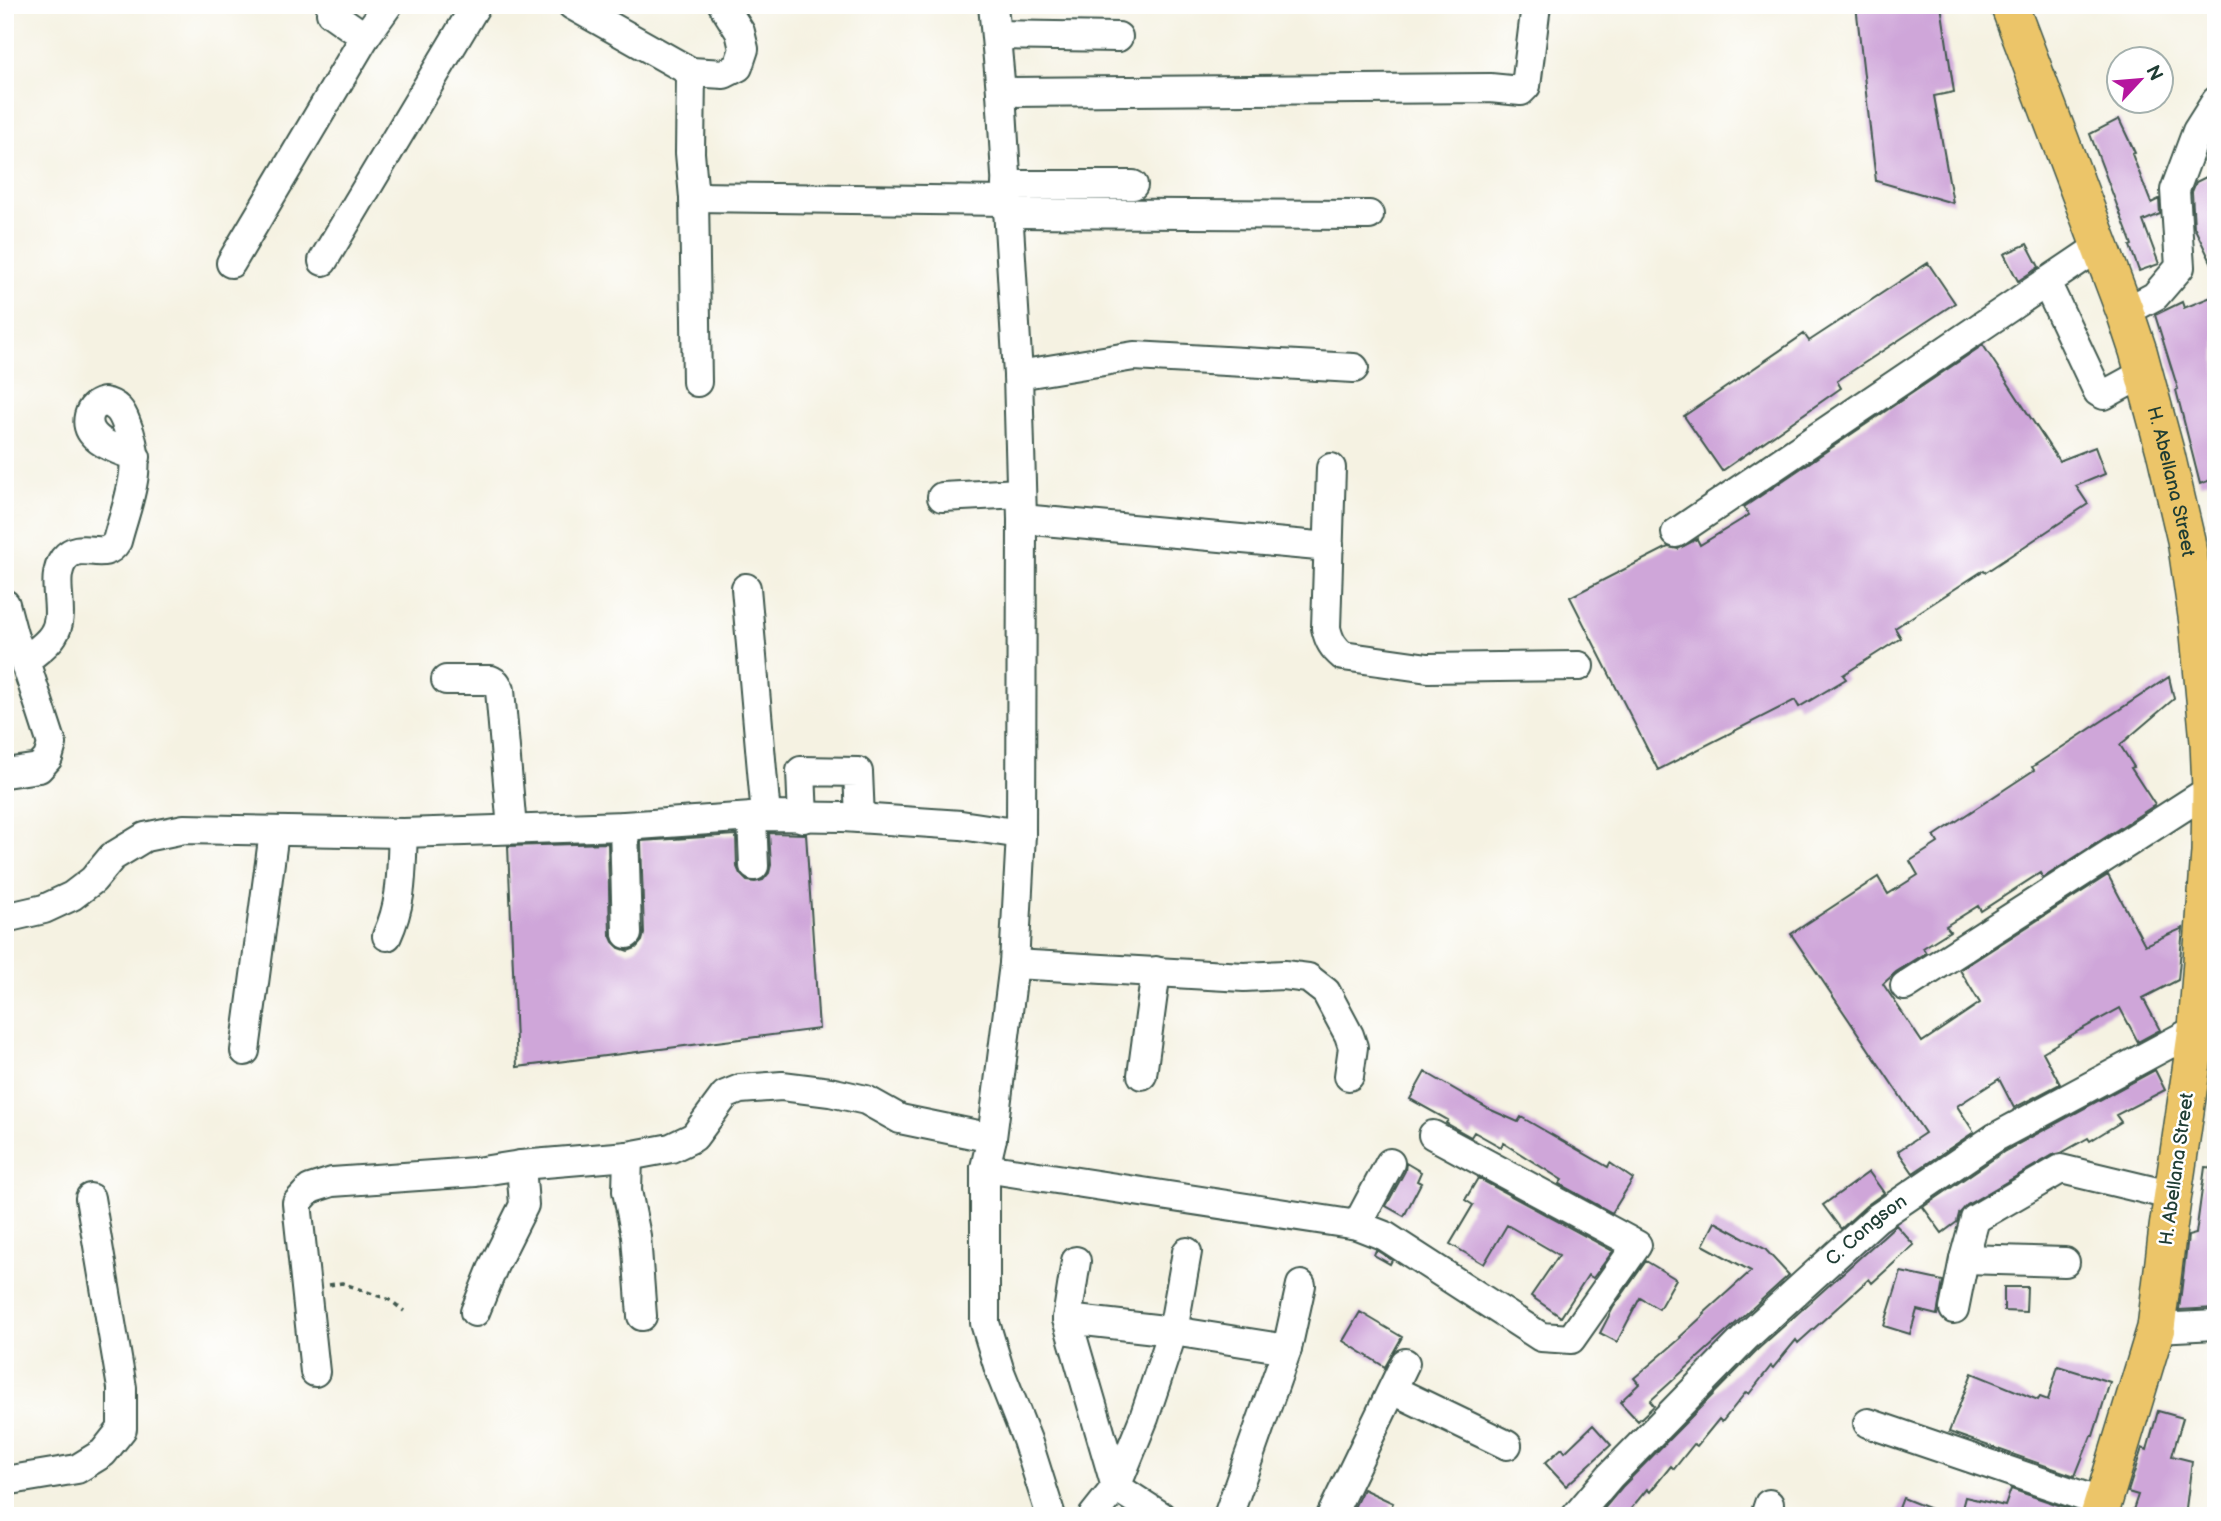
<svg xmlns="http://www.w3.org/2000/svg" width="2221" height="1521" font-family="'Balsamiq Sans',sans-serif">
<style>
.building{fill:#cfa6d9}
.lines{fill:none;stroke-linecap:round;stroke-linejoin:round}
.minor-casing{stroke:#3f584e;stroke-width:32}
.major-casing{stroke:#3f584e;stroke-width:40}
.path{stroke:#3f584e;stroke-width:3.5;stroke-dasharray:5 5;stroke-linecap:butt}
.minor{stroke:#fff;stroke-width:28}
.major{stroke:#ecc569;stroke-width:37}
.labels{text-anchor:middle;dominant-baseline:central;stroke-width:5;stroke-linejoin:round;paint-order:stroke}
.street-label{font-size:19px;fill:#1f3d34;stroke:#fff}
</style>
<rect width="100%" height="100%" fill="#fff"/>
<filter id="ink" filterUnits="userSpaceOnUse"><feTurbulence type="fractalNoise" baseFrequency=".0143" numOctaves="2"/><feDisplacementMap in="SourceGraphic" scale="14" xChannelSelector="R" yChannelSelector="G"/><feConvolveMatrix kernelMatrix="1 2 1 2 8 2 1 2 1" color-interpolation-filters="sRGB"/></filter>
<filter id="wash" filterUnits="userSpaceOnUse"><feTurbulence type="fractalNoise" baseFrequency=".00686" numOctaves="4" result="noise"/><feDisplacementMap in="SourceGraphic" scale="28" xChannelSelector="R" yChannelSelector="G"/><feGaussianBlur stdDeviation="1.57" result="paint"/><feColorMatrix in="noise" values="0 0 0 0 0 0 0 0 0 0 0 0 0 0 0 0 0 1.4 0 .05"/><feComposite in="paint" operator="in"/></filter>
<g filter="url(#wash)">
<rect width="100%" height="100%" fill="#f5f2e2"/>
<g id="blocks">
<path class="building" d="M 1856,5 L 1941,5 L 1954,92 L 1934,96 L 1953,203 L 1876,181 Z
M 2119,119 L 2135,153 L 2132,154 L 2151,203 L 2159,199 L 2160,214 L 2143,221 L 2159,264 L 2139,271 L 2130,246 L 2132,245 L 2090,134 Z
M 2216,172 L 2216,272 L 2194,227 L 2192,192 L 2196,182 Z
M 2027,244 L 2039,267 L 2018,281 L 2004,254 Z
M 1928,263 L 1955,303 L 1837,381 L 1841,388 L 1722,471 L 1684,416 L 1804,334 L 1809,341 Z
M 2216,295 L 2216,478 L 2200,484 L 2176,390 L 2178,389 L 2155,315 L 2182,302 L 2184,308 Z
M 1983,345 L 2059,461 L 2095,447 L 2105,474 L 2076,486 L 2088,504 L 1986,572 L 1984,570 L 1895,628 L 1901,638 L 1843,675 L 1846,679 L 1799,707 L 1795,700 L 1658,770 L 1570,597 L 1668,547 L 1678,549 L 1697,539 L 1700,545 L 1749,515 L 1744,507 Z
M 2169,677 L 2174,699 L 2120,745 L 2134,767 L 2131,768 L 2155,805 L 2043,878 L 2040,873 L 1981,911 L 1978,906 L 1946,926 L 1950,931 L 1923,948 L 1926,953 L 1896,972 L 1883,984 L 1922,1042 L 1980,1003 L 1960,970 L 2108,875 L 2145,945 L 2183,928 L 2178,980 L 2143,998 L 2160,1030 L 2138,1042 L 2120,1008 L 2080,1030 L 2043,1052 L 2060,1084 L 2014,1108 L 1999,1079 L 1957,1106 L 1974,1132 L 1913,1173 L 1898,1151 L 1925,1133 L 1791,934 L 1878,877 L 1888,894 L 1918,875 L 1910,861 L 1938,843 L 1934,836 L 2034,770 L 2032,767 Z
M 769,833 L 806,834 L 819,1029 L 517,1067 L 508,846 L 608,843 L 610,935 L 613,942 L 619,948 L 628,951 L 636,948 L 642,941 L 644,934 L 641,841 L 736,835 L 737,867 L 740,874 L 747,881 L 755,882 L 763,880 L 769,873 L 771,865 Z
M 2155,1070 L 2165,1090 L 2116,1115 L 2121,1122 L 2090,1141 L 2088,1138 L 2061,1153 L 2053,1155 L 1967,1205 L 1959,1214 L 1957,1222 L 1942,1233 L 1923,1207 L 2005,1151 Z
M 1425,1072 L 1489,1109 L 1518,1122 L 1521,1117 L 1608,1167 L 1610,1163 L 1633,1179 L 1612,1213 L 1559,1184 L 1562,1180 L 1503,1143 L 1501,1147 L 1474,1132 L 1471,1137 L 1446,1123 L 1448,1120 L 1410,1099 Z
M 1406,1163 L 1421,1172 L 1417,1181 L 1421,1183 L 1404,1216 L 1386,1206 L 1405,1171 Z
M 2205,1167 L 2216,1168 L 2216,1308 L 2179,1310 L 2188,1236 L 2196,1234 Z
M 1869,1172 L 1884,1193 L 1866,1206 L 1841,1229 L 1823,1205 Z
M 1478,1178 L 1613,1251 L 1593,1278 L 1588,1275 L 1561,1317 L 1531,1296 L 1559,1255 L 1507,1225 L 1484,1264 L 1450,1244 L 1473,1205 L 1465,1200 Z
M 1715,1222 L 1765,1249 L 1789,1275 L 1650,1401 L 1654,1406 L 1638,1421 L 1620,1402 L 1639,1384 L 1634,1378 L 1681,1338 L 1680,1337 L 1705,1314 L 1704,1313 L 1751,1271 L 1703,1245 Z
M 1896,1225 L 1914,1245 L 1872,1283 L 1869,1279 L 1798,1343 L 1796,1340 L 1773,1368 L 1771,1366 L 1749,1394 L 1746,1392 L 1722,1422 L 1719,1419 L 1697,1446 L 1694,1444 L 1674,1469 L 1671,1466 L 1650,1492 L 1647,1489 L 1625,1516 L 1598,1516 L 1622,1487 L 1757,1350 Z
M 1376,1250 L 1392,1260 L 1390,1264 L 1374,1255 Z
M 1646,1261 L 1676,1279 L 1659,1309 L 1640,1298 L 1617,1342 L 1600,1333 L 1613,1308 Z
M 1901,1272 L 1943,1281 L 1937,1315 L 1917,1310 L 1910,1334 L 1884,1326 Z
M 2004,1287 L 2027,1287 L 2026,1312 L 2004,1311 Z
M 1360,1312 L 1402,1337 L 1385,1367 L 1343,1341 Z
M 2058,1366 L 2110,1382 L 2093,1436 L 2091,1436 L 2075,1476 L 1949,1432 L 1972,1373 L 2038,1400 L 2040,1397 L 2048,1400 Z
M 2158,1411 L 2183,1418 L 2172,1456 L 2192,1461 L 2185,1516 L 2131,1516 L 2138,1495 L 2128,1492 L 2142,1448 L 2147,1450 Z
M 1593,1425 L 1611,1445 L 1566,1486 L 1545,1463 L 1562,1448 L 1565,1452 Z
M 1363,1489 L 1393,1503 L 1387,1516 L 1350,1516 Z
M 2011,1489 L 2076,1511 L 2074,1516 L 1960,1516 L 1965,1497 L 2005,1506 Z
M 1903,1498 L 1946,1515 L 1946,1516 L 1896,1516 Z"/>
</g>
</g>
<g filter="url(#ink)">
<use href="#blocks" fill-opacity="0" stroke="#3f584e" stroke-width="2"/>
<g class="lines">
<defs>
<g id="minor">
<path d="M 572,5 L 691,72 L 724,74 L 738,67 L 744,49 L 740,32 L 723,5"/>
<path d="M 993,5 L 1001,92 L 1018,375 L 1022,519 L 1021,834 L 1014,964 L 992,1138 L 985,1168 L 985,1323 L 1000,1372 L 1027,1440 L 1051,1516"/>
<path d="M 331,13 L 365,37"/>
<path d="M 996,35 L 1118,37"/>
<path d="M 691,72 L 690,153 L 694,198 L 697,382"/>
<path d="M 1001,92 L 1490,88 L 1521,91 L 1526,86 L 1536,5"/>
<path d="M 1006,185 L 1133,185"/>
<path d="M 694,197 L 1007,201"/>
<path d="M 1008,213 L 1369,215"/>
<path d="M 323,261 L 476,5"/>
<path d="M 231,263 L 365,37 L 388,5"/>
<path d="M 2046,282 L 2098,392 L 2104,395 L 2144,373"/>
<path d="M 2125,312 L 2155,296 L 2180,267 L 2175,190 L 2197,131 L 2216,101"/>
<path d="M 1018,375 L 1134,356 L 1354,368"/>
<path d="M 1331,468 L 1326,628 C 1329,641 1333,648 1343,656 L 1428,668 L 1579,666"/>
<path d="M 942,497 L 1021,493"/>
<path d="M 1022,519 L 1329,547"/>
<path d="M 1676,533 L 2100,246"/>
<path d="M 746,588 L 766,816"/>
<path d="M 5,604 L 14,638"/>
<path d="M 5,632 L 14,638 L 25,661 L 52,744 L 48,758 L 39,768 L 5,773"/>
<path d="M 25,661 C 34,653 47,645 53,635 C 68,613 48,581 64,559 C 81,538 104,564 117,541 C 128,499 145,467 126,423 C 122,412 117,404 104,402 C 96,404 91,408 89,416 C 83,441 120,450 136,457"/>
<path d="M 446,680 L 491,680 L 496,683 L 500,690 L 512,829"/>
<path d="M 752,817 L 754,866"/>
<path d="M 803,818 L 801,771 L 858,772 L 860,818"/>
<path d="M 624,826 L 627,934"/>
<path d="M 5,918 L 44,909 L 72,896 L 93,880 L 112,857 L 145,837 L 184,829 L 403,833 L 624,826 L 766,816 L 843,817 L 961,825 L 1021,834"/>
<path d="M 387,936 C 403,901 401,871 403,833"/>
<path d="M 1014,964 L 1244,977 L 1284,975 L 1308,978 L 1326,992 L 1349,1035 L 1353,1047 L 1349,1076"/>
<path d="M 1905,986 L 2211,789"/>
<path d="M 245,1051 L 274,832"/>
<path d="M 1142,1075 L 1156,971"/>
<path d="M 628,1156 L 627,1191 L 636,1236 L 642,1316"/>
<path d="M 985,1168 L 1357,1225 L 1385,1236 L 1541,1337 L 1571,1339 L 1637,1245 L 1433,1135"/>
<path d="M 1357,1225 L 1390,1163"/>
<path d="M 1964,1259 L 2065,1262"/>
<path d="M 1076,1261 L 1067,1319 L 1116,1487 L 1093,1516"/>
<path d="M 1954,1309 L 1964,1259 L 1975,1219 L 2061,1169 L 2174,1196"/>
<path d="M 475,1312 L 494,1265 L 524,1205 L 521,1165"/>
<path d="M 1067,1319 L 1173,1331 L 1287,1349"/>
<path d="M 2156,1328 L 2216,1325"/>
<path d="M 315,1372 L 297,1203 L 310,1189 L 332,1182 L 476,1172 L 521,1165 L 628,1156 L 671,1148 L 694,1137 L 725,1095 L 740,1089 L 782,1086 L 830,1092 L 866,1100 L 900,1119 L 992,1138"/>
<path d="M 1393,1390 L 1507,1445"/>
<path d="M 1868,1423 L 2103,1503"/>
<path d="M 5,1481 L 77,1469 L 103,1453 L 122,1429 L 122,1388 L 90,1198"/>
<path d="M 1161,1516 L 1116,1487 L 1144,1418 L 1173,1331 L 1187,1252"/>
<path d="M 1228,1516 L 1287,1349 L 1301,1285"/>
<path d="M 1331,1516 L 1405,1363"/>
<path id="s1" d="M 1576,1516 L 1610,1476 L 1745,1338 L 1877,1218 L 1996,1137 L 2197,1029 L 2210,1025"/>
<path d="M 1765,1516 L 1769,1504"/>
</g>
<g id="major">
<path id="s2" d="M 2009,5 L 2125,312 L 2138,351 L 2166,455 L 2186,540 L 2198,623 L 2209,742 L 2211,789 L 2210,852 L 2197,1029 L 2168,1228 L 2156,1328 L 2099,1516"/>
</g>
</defs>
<use href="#minor" class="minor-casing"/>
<use href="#major" class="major-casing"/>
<path class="path" d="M 329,1285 L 342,1283 L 390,1300 L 404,1311"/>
<use href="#minor" class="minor"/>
<use href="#major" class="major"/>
</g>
</g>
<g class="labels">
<g class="street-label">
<text stroke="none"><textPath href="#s2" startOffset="504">H. Abellana Street</textPath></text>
<text transform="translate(2177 1169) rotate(-82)">H. Abellana Street</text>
<text stroke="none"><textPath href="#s1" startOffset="408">C. Congson</textPath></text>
</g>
</g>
<rect width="2221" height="1521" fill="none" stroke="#fff" stroke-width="28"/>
<g transform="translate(2140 80) rotate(64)"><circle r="33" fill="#ffffff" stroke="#a5b1ae" stroke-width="2"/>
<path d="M0-5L12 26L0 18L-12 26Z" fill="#b5179e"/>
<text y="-10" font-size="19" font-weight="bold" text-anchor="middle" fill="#1f3d34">N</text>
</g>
</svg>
